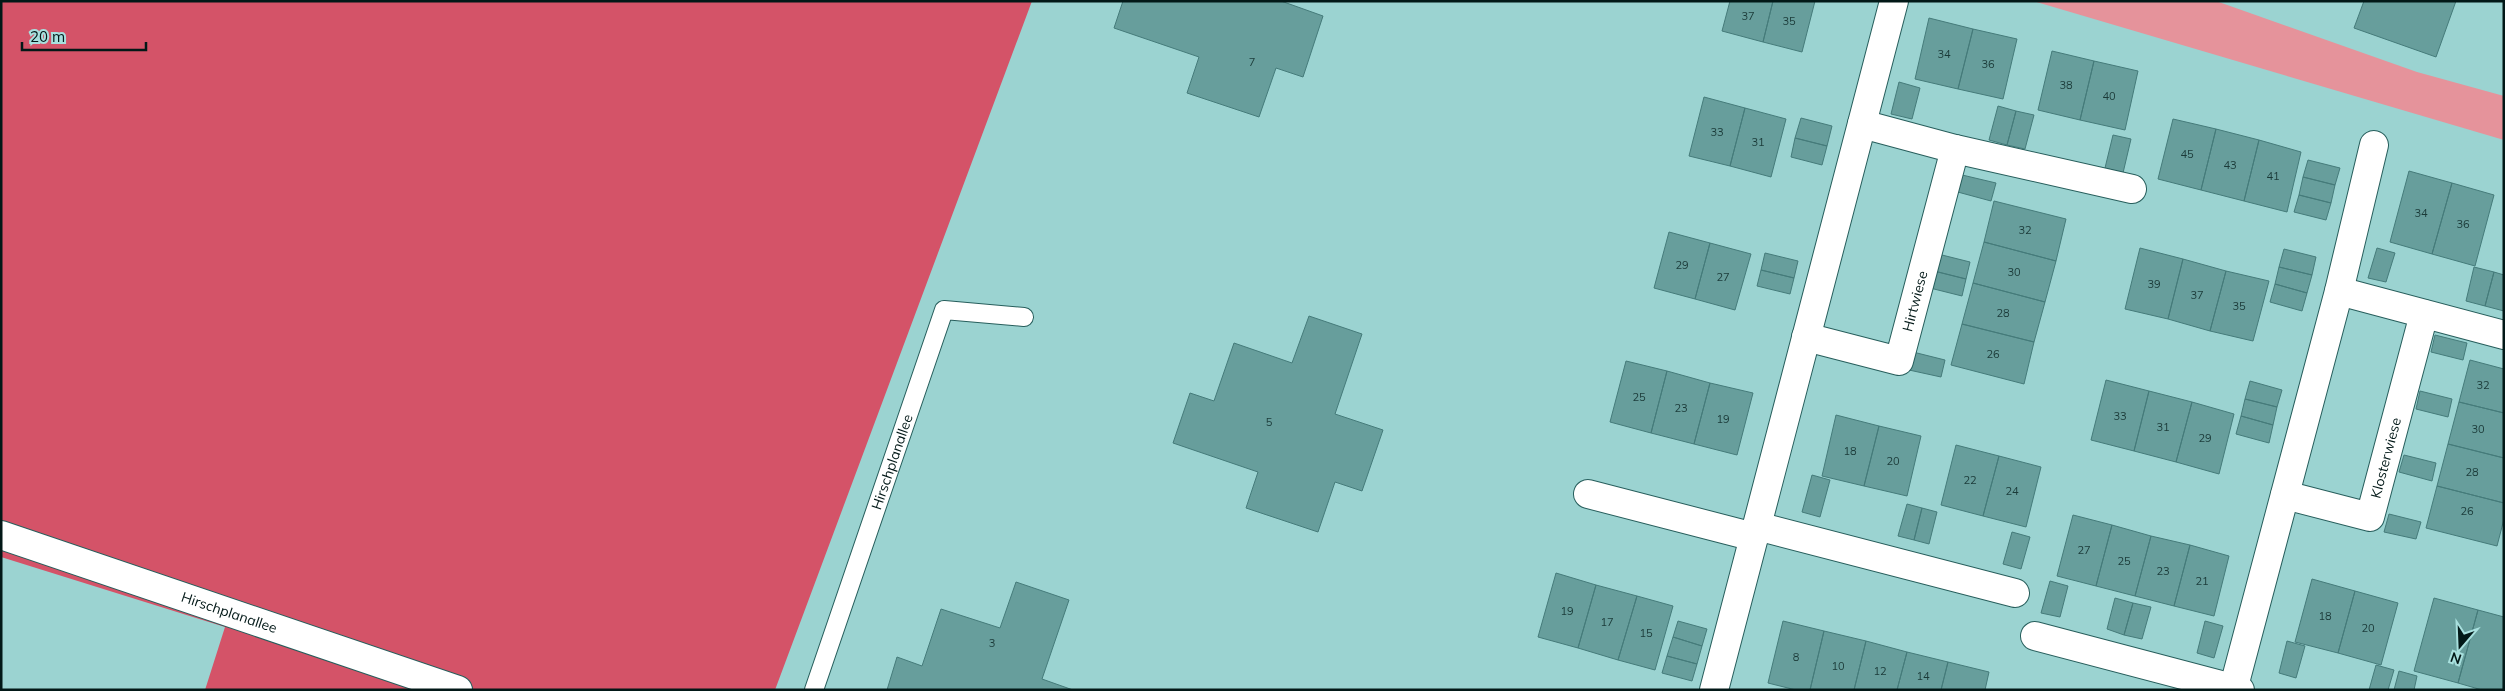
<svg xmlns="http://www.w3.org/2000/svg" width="2505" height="691" font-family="Mulish,sans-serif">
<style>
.green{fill:#e5939b}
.forest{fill:#d45368}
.building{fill:#679e9c;stroke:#457b7a}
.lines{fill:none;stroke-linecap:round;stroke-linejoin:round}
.service-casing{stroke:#275e5c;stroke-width:20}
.minor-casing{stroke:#275e5c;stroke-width:30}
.service{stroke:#fff;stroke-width:18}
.minor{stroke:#fff;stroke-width:28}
.labels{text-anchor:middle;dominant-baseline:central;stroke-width:4;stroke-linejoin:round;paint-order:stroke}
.number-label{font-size:11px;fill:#1b3a38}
.street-label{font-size:14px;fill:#021817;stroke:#a8e0de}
</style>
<rect width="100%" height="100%" fill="#9bd3d1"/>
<path class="green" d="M 2033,1 L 2216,1 L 2417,72 L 2504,96 L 2504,140 Z"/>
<path class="forest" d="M 1,1 L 1032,1 L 775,690 L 205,690 L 225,627 L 1,557 Z"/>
<path class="building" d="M 1123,1 L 1281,1 L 1323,16 L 1303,77 L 1276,68 L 1259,117 L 1187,93 L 1199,57 L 1114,28 Z
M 1730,1 L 1773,1 L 1763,42 L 1722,31 Z
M 1773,1 L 1815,1 L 1802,52 L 1763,42 Z
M 2364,1 L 2456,1 L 2436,57 L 2354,28 Z
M 1929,18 L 1973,29 L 1958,89 L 1915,79 Z
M 1973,29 L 2017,39 L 2003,99 L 1958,89 Z
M 2052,51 L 2094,61 L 2080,120 L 2038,110 Z
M 2094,61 L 2138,71 L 2125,130 L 2080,120 Z
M 1899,82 L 1920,88 L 1912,119 L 1891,114 Z
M 1704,97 L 1745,108 L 1730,166 L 1689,156 Z
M 1998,106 L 2016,111 L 2007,145 L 1989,140 Z
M 1745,108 L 1786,119 L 1771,177 L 1730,166 Z
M 2016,111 L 2034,115 L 2025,149 L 2007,145 Z
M 1801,118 L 1832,126 L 1827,146 L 1795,138 Z
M 2173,119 L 2216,129 L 2201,190 L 2158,179 Z
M 2216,129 L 2259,140 L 2244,201 L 2201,190 Z
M 2113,135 L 2131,139 L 2123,173 L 2105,168 Z
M 1795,138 L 1827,146 L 1822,165 L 1791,157 Z
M 2259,140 L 2301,152 L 2287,212 L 2244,201 Z
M 2308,160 L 2340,168 L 2335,185 L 2303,177 Z
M 2409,171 L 2452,183 L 2432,254 L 2390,242 Z
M 1958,174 L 1996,183 L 1991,201 L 1954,191 Z
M 2303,177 L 2335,185 L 2331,203 L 2299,195 Z
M 2452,183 L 2494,195 L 2475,266 L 2432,254 Z
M 2299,195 L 2331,203 L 2326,220 L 2294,212 Z
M 1994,201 L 2066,219 L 2056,261 L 1984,242 Z
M 1669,232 L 1710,243 L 1695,299 L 1654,288 Z
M 1984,242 L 2056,261 L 2045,302 L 1973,283 Z
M 1710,243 L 1751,254 L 1735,310 L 1695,299 Z
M 2140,248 L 2183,259 L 2168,319 L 2125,309 Z
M 2377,248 L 2395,253 L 2386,282 L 2368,278 Z
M 2284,249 L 2316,257 L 2312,275 L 2279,267 Z
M 1765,253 L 1798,261 L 1794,278 L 1761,270 Z
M 1938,254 L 1970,262 L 1966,279 L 1934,271 Z
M 2183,259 L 2226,271 L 2210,331 L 2168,319 Z
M 2279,267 L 2312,275 L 2307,293 L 2275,284 Z
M 2474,267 L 2494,272 L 2485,306 L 2466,301 Z
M 1761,270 L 1794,278 L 1790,294 L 1757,286 Z
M 1934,271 L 1966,279 L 1962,296 L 1930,288 Z
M 2226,271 L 2269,281 L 2253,341 L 2210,331 Z
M 2494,272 L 2504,275 L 2504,311 L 2485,306 Z
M 1973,283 L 2045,302 L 2034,342 L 1962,324 Z
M 2275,284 L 2307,293 L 2302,311 L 2270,302 Z
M 1309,316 L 1362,334 L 1335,414 L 1383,430 L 1362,491 L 1335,482 L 1318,532 L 1246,508 L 1258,472 L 1173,443 L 1190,393 L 1214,401 L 1234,343 L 1292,363 Z
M 1962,324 L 2034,342 L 2024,384 L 1951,365 Z
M 2435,335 L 2467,343 L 2463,360 L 2431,352 Z
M 1913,352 L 1945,360 L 1941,377 L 1909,370 Z
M 2470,360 L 2504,369 L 2504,413 L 2459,402 Z
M 1626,361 L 1667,371 L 1651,433 L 1610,422 Z
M 1667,371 L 1710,383 L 1694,444 L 1651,433 Z
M 2106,380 L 2149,391 L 2134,451 L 2091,440 Z
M 2250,381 L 2282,390 L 2277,407 L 2245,399 Z
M 1710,383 L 1753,393 L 1737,455 L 1694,444 Z
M 2149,391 L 2192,402 L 2176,462 L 2134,451 Z
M 2420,391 L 2452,399 L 2448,417 L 2416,409 Z
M 2245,399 L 2277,407 L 2273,425 L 2241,416 Z
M 2192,402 L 2234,414 L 2219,474 L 2176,462 Z
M 2459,402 L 2504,413 L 2504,458 L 2448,444 Z
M 1836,415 L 1879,426 L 1864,486 L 1822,476 Z
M 2241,416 L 2273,425 L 2269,443 L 2236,434 Z
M 1879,426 L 1921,436 L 1907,496 L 1864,486 Z
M 2448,444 L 2504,458 L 2504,503 L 2437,486 Z
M 1956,445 L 1999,456 L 1983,516 L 1941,505 Z
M 2404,455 L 2436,463 L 2432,481 L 2399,472 Z
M 1999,456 L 2041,467 L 2026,527 L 1983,516 Z
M 1812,475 L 1830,480 L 1820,517 L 1802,512 Z
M 2437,486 L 2504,503 L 2504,519 L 2497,546 L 2426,528 Z
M 1907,504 L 1922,508 L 1914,540 L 1898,536 Z
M 1922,508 L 1937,512 L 1929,544 L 1914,540 Z
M 2389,514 L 2421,522 L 2416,539 L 2384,532 Z
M 2073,515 L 2112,525 L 2096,586 L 2057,576 Z
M 2112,525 L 2151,536 L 2135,596 L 2096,586 Z
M 2012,532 L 2030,537 L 2021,569 L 2003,564 Z
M 2151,536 L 2190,545 L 2174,606 L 2135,596 Z
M 2190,545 L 2229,556 L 2214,616 L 2174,606 Z
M 1556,573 L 1596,585 L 1578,648 L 1538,637 Z
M 2312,579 L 2355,591 L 2338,653 L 2295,642 Z
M 2050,581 L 2068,586 L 2060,617 L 2041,613 Z
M 1016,582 L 1069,600 L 1042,679 L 1073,690 L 887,690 L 897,657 L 922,666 L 941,609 L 1000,628 Z
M 1596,585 L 1637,596 L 1618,660 L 1578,648 Z
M 2355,591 L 2398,603 L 2381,665 L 2338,653 Z
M 1637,596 L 1673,606 L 1655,670 L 1618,660 Z
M 2115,598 L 2133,603 L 2124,635 L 2107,629 Z
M 2434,598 L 2478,610 L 2458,683 L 2414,671 Z
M 2133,603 L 2151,607 L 2142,639 L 2124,635 Z
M 2478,610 L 2504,617 L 2503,690 L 2482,690 L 2458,683 Z
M 1678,621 L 1707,629 L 1702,646 L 1673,637 Z
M 1783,621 L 1824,631 L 1810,690 L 1796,690 L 1768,683 Z
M 2205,621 L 2223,626 L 2214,658 L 2197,653 Z
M 1824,631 L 1866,641 L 1854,690 L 1810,690 Z
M 1673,637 L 1702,646 L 1697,664 L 1667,656 Z
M 1866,641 L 1907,652 L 1897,690 L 1854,690 Z
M 2287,641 L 2305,646 L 2296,678 L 2279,673 Z
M 1907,652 L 1948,662 L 1941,690 L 1897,690 Z
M 1667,656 L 1697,664 L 1692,681 L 1662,673 Z
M 1948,662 L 1989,672 L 1985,690 L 1941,690 Z
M 2376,665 L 2394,670 L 2388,690 L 2369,690 Z
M 2399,671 L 2417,676 L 2414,690 L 2394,690 Z"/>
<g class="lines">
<defs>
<g id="service">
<path id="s1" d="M 814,690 L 944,310 L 1024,317"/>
</g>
<g id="minor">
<path d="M 1862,124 L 1955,149 L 2132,189"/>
<path d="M 2339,291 L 2504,335"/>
<path id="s2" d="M 1806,337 L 1899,361 L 1955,149"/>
<path d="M 1588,494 L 1754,537"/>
<path id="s3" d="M 2285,495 L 2370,517 L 2424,314"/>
<path d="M 1757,526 L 2015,593"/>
<path id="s4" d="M 1,535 L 458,690"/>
<path d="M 2035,636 L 2240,690"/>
<path d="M 1714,690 L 1894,1"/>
<path d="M 2233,690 L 2339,291 L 2374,145"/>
</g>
</defs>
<use href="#service" class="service-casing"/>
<use href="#minor" class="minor-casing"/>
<use href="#service" class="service"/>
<use href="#minor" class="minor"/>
</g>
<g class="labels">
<g class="number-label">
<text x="1748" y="16">37</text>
<text x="1789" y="21">35</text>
<text x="1944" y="54">34</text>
<text x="1252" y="62">7</text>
<text x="1988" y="64">36</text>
<text x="2066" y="85">38</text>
<text x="2109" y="96">40</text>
<text x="1717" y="132">33</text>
<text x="1758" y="142">31</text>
<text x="2187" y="154">45</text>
<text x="2230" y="165">43</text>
<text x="2273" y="176">41</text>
<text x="2421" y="213">34</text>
<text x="2463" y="224">36</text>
<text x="2025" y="230">32</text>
<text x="1682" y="265">29</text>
<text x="2014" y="272">30</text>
<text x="1723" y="277">27</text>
<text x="2154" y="284">39</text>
<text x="2197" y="295">37</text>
<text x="2239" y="306">35</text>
<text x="2003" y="313">28</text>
<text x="1993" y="354">26</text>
<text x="2483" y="385">32</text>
<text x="1639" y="397">25</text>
<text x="1681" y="408">23</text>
<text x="2120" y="416">33</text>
<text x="1723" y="419">19</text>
<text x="1269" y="422">5</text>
<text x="2163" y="427">31</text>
<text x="2478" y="429">30</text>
<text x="2205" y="438">29</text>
<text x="1850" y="451">18</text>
<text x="1893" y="461">20</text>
<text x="2472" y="472">28</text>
<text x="1970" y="480">22</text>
<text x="2012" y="491">24</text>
<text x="2467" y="511">26</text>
<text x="2084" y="550">27</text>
<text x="2124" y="561">25</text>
<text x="2163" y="571">23</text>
<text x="2202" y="581">21</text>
<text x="1567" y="611">19</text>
<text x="2325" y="616">18</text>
<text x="1607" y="622">17</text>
<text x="2368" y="628">20</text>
<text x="1646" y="633">15</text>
<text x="992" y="643">3</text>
<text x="1796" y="657">8</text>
<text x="1838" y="666">10</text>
<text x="1880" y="671">12</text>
<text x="1923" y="676">14</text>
</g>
<g class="street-label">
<text stroke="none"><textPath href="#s2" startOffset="158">Hirtwiese</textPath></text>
<text stroke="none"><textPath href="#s3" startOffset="149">Klosterwiese</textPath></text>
<text stroke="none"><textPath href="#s1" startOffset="241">Hirschplanallee</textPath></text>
<text stroke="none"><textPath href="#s4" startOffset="241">Hirschplanallee</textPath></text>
</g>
</g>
<rect width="2505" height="691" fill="none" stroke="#021817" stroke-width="5"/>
<g transform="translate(2460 646) rotate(199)" stroke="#a8e0de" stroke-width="4" paint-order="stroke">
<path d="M0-4L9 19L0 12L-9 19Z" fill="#021817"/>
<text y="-8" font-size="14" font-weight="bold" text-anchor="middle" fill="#021817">N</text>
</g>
<path d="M22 42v8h124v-8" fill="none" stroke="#021817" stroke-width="2.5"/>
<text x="30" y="42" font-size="15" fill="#021817" stroke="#a8e0de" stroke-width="4" paint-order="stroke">20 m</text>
</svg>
